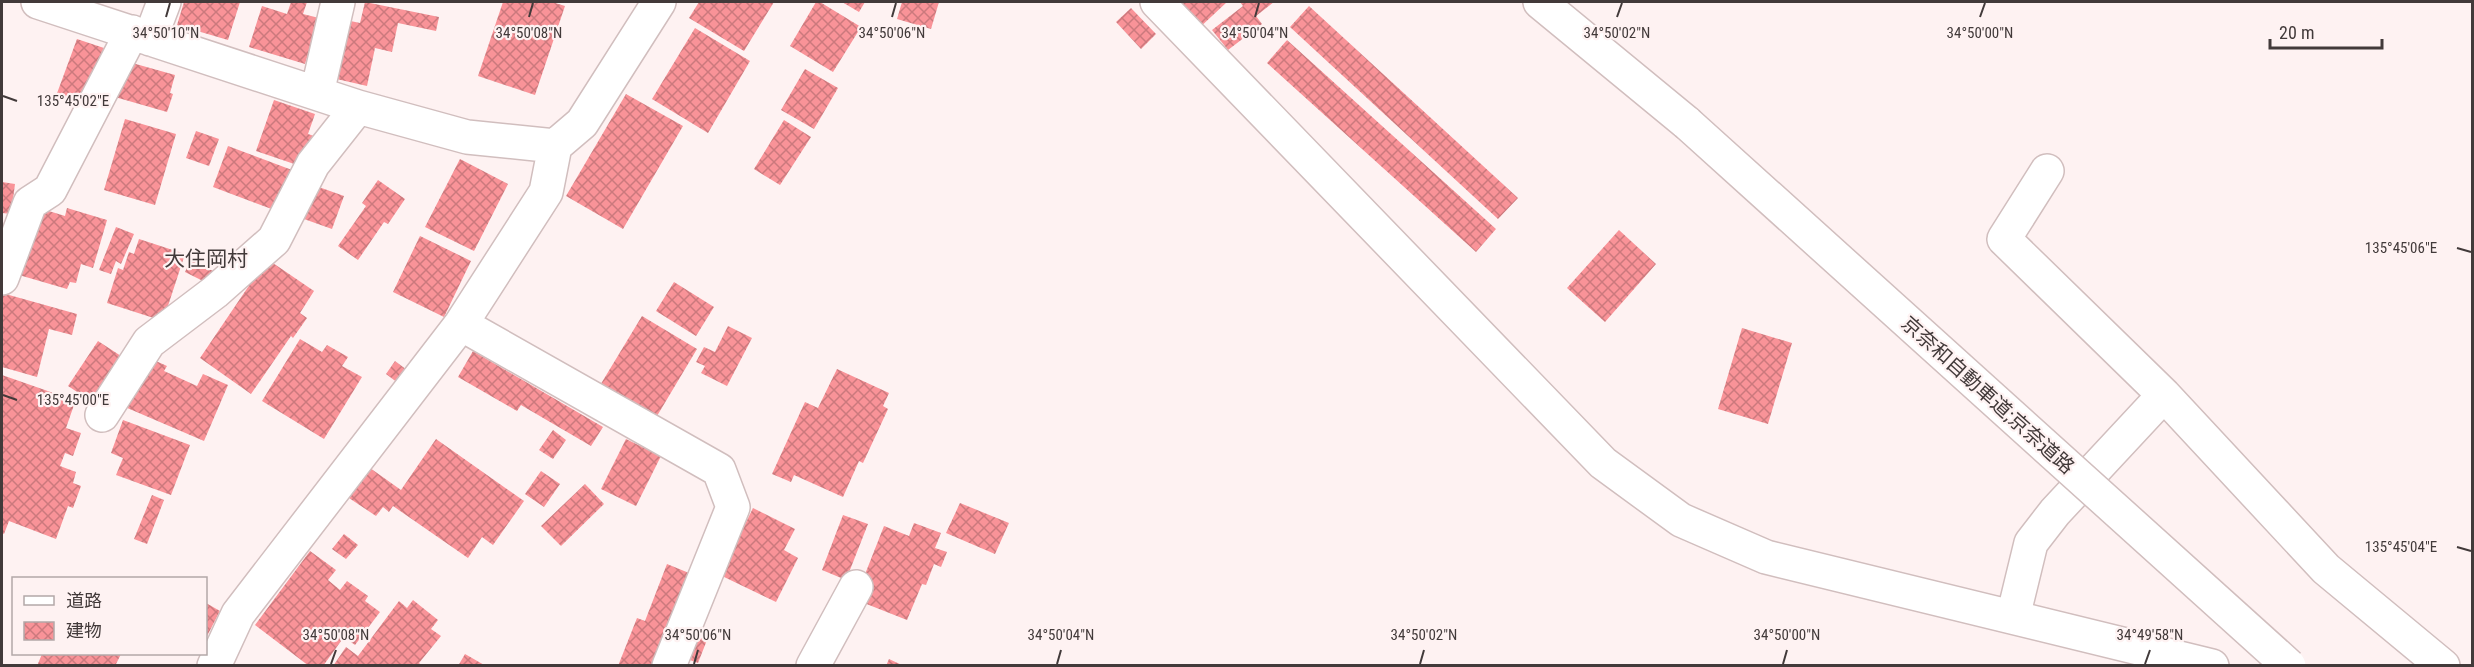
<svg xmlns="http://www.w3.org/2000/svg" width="2474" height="667" font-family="'Roboto Condensed','Noto Sans JP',sans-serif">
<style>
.building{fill:url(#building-cross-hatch)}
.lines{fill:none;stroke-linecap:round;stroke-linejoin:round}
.minor-casing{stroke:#d1bebe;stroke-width:36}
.highway-casing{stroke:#d1bebe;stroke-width:36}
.minor{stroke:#fff;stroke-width:33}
.highway{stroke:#fff;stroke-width:33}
.highway-bridge-casing{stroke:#d1bebe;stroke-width:36;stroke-linecap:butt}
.highway-bridge{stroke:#fff;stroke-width:33}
.ticks{fill:none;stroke:#423a3a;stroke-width:2}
.labels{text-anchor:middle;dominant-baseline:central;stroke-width:4.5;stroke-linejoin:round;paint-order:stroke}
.street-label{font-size:20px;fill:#423a3a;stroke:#fef2f2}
.neighbourhood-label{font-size:21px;fill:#423a3a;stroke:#fef2f2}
.ticks-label{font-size:15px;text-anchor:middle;fill:#423a3a;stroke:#fef2f2;stroke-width:4.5;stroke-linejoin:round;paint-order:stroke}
</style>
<defs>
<pattern id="building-cross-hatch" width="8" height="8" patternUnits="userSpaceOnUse" patternTransform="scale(1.5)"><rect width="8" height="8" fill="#f99398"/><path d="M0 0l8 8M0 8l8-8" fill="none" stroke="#cb797d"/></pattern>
</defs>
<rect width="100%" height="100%" fill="#fef2f2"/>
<path class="building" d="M 184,2 L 240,2 L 228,40 L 177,25 Z
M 291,2 L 307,2 L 303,14 L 319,18 L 305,64 L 249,47 L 262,6 L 287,14 Z
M 365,2 L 439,17 L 436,31 L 398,23 L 392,52 L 375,48 L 367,86 L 328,77 L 341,19 L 360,23 Z
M 503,2 L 552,2 L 565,6 L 535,95 L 478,76 Z
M 699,2 L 774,2 L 744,51 L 689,18 Z
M 816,2 L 820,2 L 861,27 L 833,72 L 790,46 Z
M 842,2 L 865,2 L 859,12 Z
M 902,2 L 939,2 L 931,29 L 897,19 Z
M 1170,2 L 1227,2 L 1197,30 Z
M 1240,2 L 1274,2 L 1256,16 L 1262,24 L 1228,50 L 1212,30 L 1243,6 Z
M 1309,6 L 1518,198 L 1498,219 L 1290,27 Z
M 1131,8 L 1156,34 L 1141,49 L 1116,22 Z
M 695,28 L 750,61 L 708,133 L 652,99 Z
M 77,39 L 104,48 L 84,106 L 56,96 Z
M 1287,40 L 1496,229 L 1476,252 L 1267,63 Z
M 118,59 L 175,75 L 170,93 L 173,94 L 167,112 L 108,95 Z
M 805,69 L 838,88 L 814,129 L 781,110 Z
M 626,94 L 683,126 L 623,229 L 566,196 Z
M 274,100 L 315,114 L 308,134 L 314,136 L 303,167 L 256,151 Z
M 125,119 L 176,134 L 155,205 L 104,190 Z
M 784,120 L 811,137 L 780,185 L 754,169 Z
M 196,131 L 219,139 L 209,166 L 186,158 Z
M 228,146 L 292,170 L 277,211 L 213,187 Z
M 460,159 L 508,184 L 474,251 L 425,227 Z
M 378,180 L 405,199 L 388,224 L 384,222 L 358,260 L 338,246 L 366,206 L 362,203 Z
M 2,182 L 15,184 L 11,214 L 2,213 Z
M 316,186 L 344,196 L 332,229 L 304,219 Z
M 39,208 L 65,216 L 67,208 L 107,220 L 93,268 L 81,264 L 76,283 L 70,282 L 67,289 L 19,275 Z
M 116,227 L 134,234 L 121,264 L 116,261 L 111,274 L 99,270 Z
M 1619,230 L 1656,264 L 1605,322 L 1567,288 Z
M 420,236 L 471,261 L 444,317 L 393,292 Z
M 139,239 L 185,254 L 163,321 L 107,303 L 118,268 L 123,270 L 129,252 L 134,254 Z
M 191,259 L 215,272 L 209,284 L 185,272 Z
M 267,259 L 314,291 L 300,313 L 307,318 L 293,338 L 291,336 L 251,394 L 200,358 Z
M 674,282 L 714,307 L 696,336 L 656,311 Z
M 2,293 L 77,314 L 72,335 L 49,329 L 37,377 L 2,367 Z
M 642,316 L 697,349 L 654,421 L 599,387 Z
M 728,326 L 752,338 L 727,386 L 701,373 L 705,366 L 696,362 L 704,347 L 715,352 Z
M 1742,328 L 1792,343 L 1768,424 L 1718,409 Z
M 300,339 L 322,352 L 327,345 L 348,357 L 342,366 L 362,377 L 324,439 L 262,401 Z
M 98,341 L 124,358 L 94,403 L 68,386 Z
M 473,351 L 603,427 L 591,446 L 521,405 L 517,411 L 458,377 Z
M 147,357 L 167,366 L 164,371 L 197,386 L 203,374 L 228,385 L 204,441 L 125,407 Z
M 395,361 L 407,370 L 398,383 L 386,374 Z
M 837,369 L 889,393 L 883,406 L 888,409 L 863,463 L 859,461 L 843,497 L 794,475 L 791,482 L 772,474 L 805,402 L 818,408 Z
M 2,375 L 62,396 L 61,400 L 74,405 L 66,428 L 81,433 L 73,456 L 65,453 L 60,466 L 76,472 L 73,483 L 81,486 L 73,508 L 68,506 L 56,539 L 9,521 L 4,534 L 2,533 Z
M 123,420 L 190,445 L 171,495 L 116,475 L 123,458 L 111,453 Z
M 553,430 L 566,440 L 553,459 L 539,450 Z
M 436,439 L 524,501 L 493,545 L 482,537 L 468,558 L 393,506 L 389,512 L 383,507 L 376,516 L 349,498 L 370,468 L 401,490 Z
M 626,439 L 661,456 L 636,506 L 601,489 Z
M 541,471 L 560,484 L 544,507 L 525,494 Z
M 585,484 L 604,504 L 561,546 L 541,526 Z
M 152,495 L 164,500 L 147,544 L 134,539 Z
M 960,503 L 1009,523 L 995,554 L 946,533 Z
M 753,508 L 795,529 L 784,550 L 798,558 L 776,602 L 720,575 Z
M 843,515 L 868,524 L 846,580 L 822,570 Z
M 914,523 L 941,533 L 935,548 L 947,552 L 941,567 L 934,564 L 926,585 L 922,584 L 907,620 L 864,603 L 858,592 L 884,526 L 909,536 Z
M 344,534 L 358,545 L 346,559 L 332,549 Z
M 310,551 L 336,570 L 328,580 L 340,590 L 347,581 L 368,596 L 365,601 L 380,612 L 355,645 L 344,637 L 323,666 L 309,666 L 255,625 Z
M 667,564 L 689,573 L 652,666 L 618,666 L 637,618 L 645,621 Z
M 413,600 L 438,620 L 431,629 L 441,636 L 419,663 L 422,666 L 333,666 L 346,647 L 358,656 L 399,601 L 407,608 Z
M 206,603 L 220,611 L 206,638 Z
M 695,636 L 707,640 L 698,663 L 687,659 Z
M 42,654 L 121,654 L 115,666 L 37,666 Z
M 465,654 L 486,666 L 458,666 Z
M 889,659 L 904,666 L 886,666 Z"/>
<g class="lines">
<defs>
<path id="minor" d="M 38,2 L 358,107 L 467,137 L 555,146 L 582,123 L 659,2
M 1157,2 L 1603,463 L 1681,520 L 1766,557 L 2212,666
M 150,39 L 164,2
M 317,93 L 338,2
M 2047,171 L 2004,239 L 2164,395 L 2326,569 L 2443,666
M 2,278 L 30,203 L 50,190 L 132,32
M 461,324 L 719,470 L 733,507 L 669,666
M 102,415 L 149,342 L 215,292 L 274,240 L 313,164 L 358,107
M 2013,617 L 2031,543 L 2055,512 L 2164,395
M 214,666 L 238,614 L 461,324 L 546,192 L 555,146
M 813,666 L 856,587"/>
<path id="highway" d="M 1540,2 L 1687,123"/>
</defs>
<use href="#minor" class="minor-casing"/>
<use href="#highway" class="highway-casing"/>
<use href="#minor" class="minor"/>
<use href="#highway" class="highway"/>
<defs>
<path id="highway-bridge" d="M 1687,123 L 2289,666"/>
</defs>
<use href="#highway-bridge" class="highway-bridge-casing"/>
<use href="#highway-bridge" class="highway-bridge"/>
</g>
<path class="ticks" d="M 166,17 L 170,3M 529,17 L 533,3M 892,17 L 896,3M 1255,17 L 1259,3M 1617,17 L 1622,3M 1980,17 L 1985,3M 3,96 L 17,101M 2457,248 L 2471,252M 3,395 L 17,400M 2457,547 L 2471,551M 331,664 L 336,650M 694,664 L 698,650M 1057,664 L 1061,650M 1420,664 L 1424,650M 1783,664 L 1787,650M 2145,664 L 2150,650"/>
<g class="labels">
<g class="street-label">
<text transform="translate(1988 395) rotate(42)">京奈和自動車道;京奈道路</text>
</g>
<g class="neighbourhood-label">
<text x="206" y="259">大住岡村</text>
</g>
</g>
<g class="ticks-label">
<text x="166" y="38">34°50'10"N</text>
<text x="529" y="38">34°50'08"N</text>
<text x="892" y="38">34°50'06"N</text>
<text x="1255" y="38">34°50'04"N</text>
<text x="1617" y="38">34°50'02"N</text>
<text x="1980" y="38">34°50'00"N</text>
<text x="73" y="106">135°45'02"E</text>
<text x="2401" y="253">135°45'06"E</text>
<text x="73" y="405">135°45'00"E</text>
<text x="2401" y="552">135°45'04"E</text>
<text x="336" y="640">34°50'08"N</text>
<text x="698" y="640">34°50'06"N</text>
<text x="1061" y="640">34°50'04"N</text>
<text x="1424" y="640">34°50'02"N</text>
<text x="1787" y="640">34°50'00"N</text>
<text x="2150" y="640">34°49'58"N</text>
</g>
<rect width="2474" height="667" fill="none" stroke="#423a3a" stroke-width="6"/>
<rect x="12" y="577" width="195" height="78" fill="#fef2f2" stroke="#b3a8a8" stroke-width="1.5"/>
<rect x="24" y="596" width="30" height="9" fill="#ffffff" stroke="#b3a8a8" stroke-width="1.5"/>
<text x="66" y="607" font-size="18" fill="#423a3a">道路</text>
<rect x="24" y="622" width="30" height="18" fill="url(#building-cross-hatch)" stroke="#b3a8a8" stroke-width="1.5"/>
<text x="66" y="637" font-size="18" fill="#423a3a">建物</text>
<path d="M2270 39v9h112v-9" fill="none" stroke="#423a3a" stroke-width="3"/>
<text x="2279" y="39" font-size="18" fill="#423a3a" stroke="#fef2f2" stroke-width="4.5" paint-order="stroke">20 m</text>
</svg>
